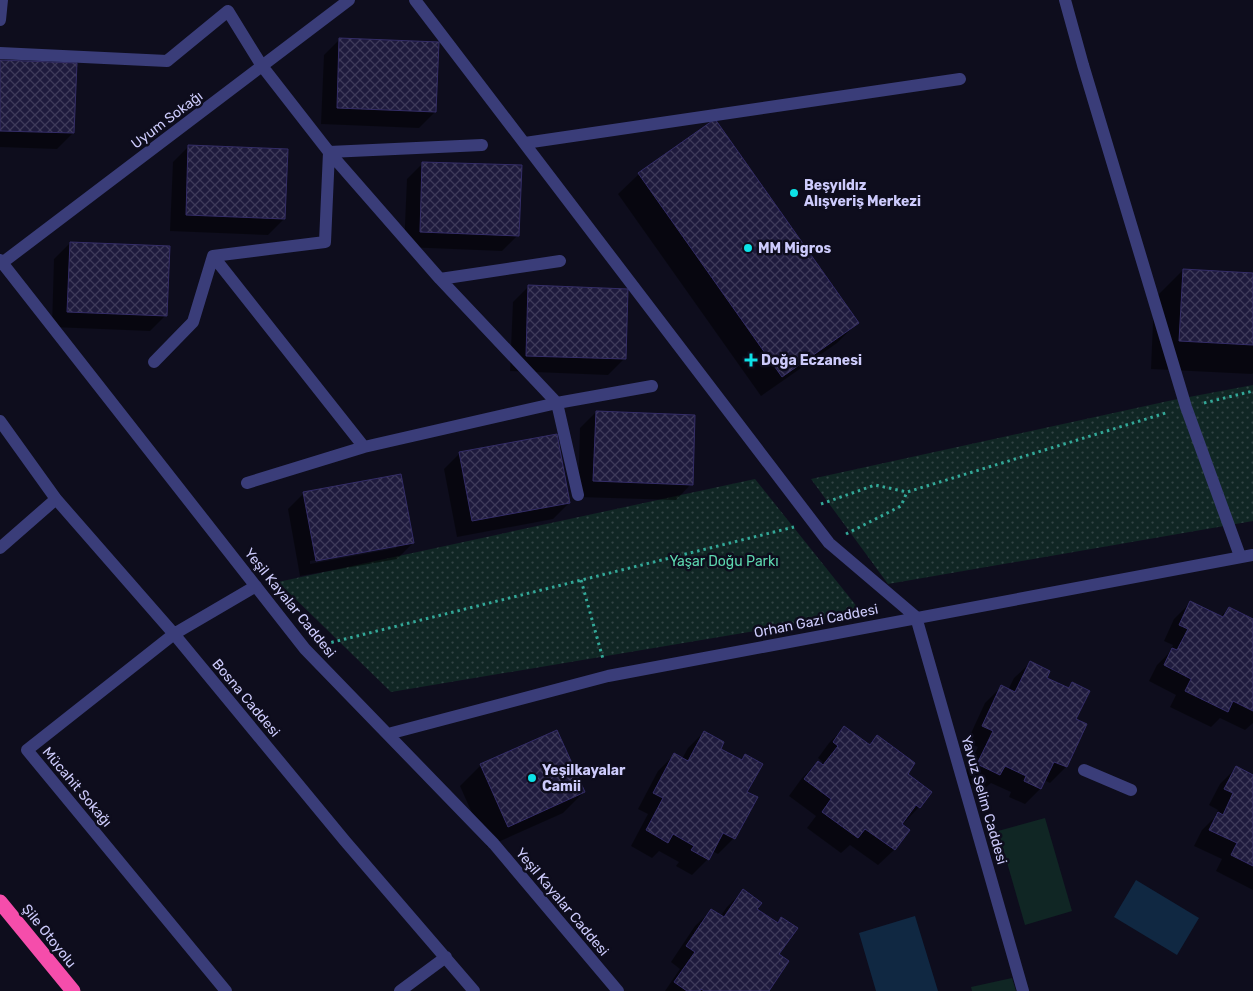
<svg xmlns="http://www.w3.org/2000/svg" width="1253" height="991" font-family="Rubik,sans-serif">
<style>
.grass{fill:url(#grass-dots)}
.pitch{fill:#102624}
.water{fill:#102842}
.shadow{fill:#0007;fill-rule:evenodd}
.building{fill:url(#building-cross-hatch);stroke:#342d67}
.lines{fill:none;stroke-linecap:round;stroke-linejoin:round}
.path{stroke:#33a898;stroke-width:3;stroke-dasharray:2.5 4;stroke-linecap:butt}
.minor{stroke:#3a3d79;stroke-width:12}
.highway{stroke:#f54dab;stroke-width:15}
.poi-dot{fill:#0de2e7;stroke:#0e0d1d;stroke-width:2}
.labels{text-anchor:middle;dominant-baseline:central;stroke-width:5;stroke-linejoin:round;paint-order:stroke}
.street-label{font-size:14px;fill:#cdcbfc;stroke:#0e0d1d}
.poi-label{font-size:14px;font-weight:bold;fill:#cdcbfc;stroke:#0e0d1d;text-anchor:start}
.park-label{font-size:14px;fill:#5dd7af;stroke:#0e0d1d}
</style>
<defs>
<pattern id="grass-dots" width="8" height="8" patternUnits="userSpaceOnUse" patternTransform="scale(1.25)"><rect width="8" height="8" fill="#102624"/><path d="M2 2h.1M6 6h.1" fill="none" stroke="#324445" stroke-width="1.8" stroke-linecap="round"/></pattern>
<pattern id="building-cross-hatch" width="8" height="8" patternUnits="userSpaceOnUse" patternTransform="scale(1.25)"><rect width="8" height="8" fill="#1e1a3d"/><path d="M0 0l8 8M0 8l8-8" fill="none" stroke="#3e3a5a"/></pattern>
</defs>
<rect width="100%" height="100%" fill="#0e0d1d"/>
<path class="grass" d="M 1253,385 L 1253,521 L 888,584 L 811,479 L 1173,400 Z
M 755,479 L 862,613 L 391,692 L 278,582 Z"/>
<path class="pitch" d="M 1045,818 L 1072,911 L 1025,925 L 998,831 Z
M 1012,978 L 1016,991 L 972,991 L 971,987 Z"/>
<path class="water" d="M 1136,880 L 1199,918 L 1177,955 L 1114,917 Z
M 915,916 L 938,991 L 876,991 L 859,933 Z"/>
<path class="shadow" d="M 340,39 L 435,112 L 419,128 L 321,124 L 324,55 Z
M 0,61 L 73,133 L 57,149 L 0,147 Z
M 189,146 L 284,219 L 268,235 L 170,231 L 173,162 Z
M 423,163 L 518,235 L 502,251 L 404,247 L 407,179 Z
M 639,174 L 857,323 L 837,343 L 761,396 L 618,194 Z
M 70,243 L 166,315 L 150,331 L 52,327 L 54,259 Z
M 1183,270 L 1253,274 L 1253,373 L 1252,374 L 1151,369 L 1154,299 Z
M 529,286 L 624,359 L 608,375 L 510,371 L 513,302 Z
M 596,412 L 691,484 L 676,500 L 578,497 L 580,428 Z
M 460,453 L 569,503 L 553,519 L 457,537 L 444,469 Z
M 304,493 L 413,543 L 397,559 L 300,576 L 288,509 ZM 396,545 L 396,548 L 310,564 L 310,561 Z
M 1190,603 L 1220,617 L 1229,608 L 1253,620 L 1253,723 L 1245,730 L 1220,718 L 1211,727 L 1170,707 L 1176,695 L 1149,681 L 1157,665 L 1168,654 L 1173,645 L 1164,641 L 1174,619 Z
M 1030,663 L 1046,678 L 1067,689 L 1072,684 L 1075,720 L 1085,725 L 1066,767 L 1050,783 L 1044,780 L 1040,789 L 1025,804 L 1009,797 L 1011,792 L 991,783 L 983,790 L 962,780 L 978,747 L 967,742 L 985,703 L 1001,687 L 1008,690 L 1014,678 Z
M 844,728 L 869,745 L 877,737 L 906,774 L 919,807 L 904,823 L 902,822 L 900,824 L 908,830 L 894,850 L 878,865 L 850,845 L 841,853 L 807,828 L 816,816 L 789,796 L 802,778 L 818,762 L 821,765 L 823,762 L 818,758 L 829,743 Z
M 557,732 L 584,792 L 563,813 L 487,847 L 460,786 L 481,765 Z
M 704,732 L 719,749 L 741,761 L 745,756 L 746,792 L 734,838 L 718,854 L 712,851 L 708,859 L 692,875 L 676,866 L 679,862 L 659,851 L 652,858 L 631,846 L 648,814 L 638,809 L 658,771 L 674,755 L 682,759 L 688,748 Z
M 1236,768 L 1253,776 L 1253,890 L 1216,871 L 1222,859 L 1194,846 L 1202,830 L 1214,818 L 1218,810 L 1209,805 L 1220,784 Z
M 743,891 L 756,909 L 777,923 L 782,919 L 778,955 L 767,991 L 665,991 L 680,969 L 671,962 L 695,926 L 711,911 L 720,917 L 727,907 Z"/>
<path class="building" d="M 339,38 L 439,42 L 436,112 L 337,108 Z
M 0,60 L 77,63 L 74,133 L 0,131 Z
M 715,119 L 859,323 L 782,377 L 638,173 Z
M 188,145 L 288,149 L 285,219 L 186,215 Z
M 422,162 L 522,165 L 519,236 L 420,232 Z
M 70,242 L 170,246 L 167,316 L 67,312 Z
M 1183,269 L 1253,273 L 1253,345 L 1179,341 Z
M 528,285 L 628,289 L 626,359 L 526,356 Z
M 596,411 L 695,415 L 693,485 L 593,481 Z
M 557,434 L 570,503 L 472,521 L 459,452 Z
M 401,474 L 414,543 L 316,561 L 303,492 Z
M 1190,601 L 1223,617 L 1229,607 L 1253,619 L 1253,711 L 1233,701 L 1228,712 L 1185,691 L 1191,679 L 1164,665 L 1172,648 L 1177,650 L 1188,629 L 1179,625 Z
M 1030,661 L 1050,671 L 1047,678 L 1069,688 L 1072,682 L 1090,691 L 1076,719 L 1087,724 L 1067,767 L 1054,762 L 1041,789 L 1024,781 L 1026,776 L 1005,766 L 1000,775 L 977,764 L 993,731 L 982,726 L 1001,685 L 1015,692 Z
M 844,726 L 870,745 L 877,735 L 915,763 L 908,774 L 932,792 L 920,808 L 916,805 L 902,824 L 910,830 L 895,850 L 865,829 L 858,838 L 822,812 L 831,799 L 804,779 L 818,761 L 823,765 L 838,746 L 833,742 Z
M 557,730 L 585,792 L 508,827 L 480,764 Z
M 704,731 L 724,742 L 721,749 L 742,760 L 745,754 L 763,764 L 747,792 L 758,797 L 735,839 L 723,833 L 709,860 L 691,850 L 694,846 L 673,834 L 668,843 L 646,830 L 663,798 L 653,793 L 674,753 L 688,761 Z
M 1236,766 L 1253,775 L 1253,866 L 1231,855 L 1237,843 L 1209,830 L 1218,812 L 1223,815 L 1233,793 L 1224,789 Z
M 743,889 L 762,903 L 757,909 L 778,923 L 781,917 L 798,928 L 779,954 L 789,961 L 769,991 L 704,991 L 701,989 L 700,991 L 687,991 L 674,982 L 695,952 L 686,946 L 711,909 L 724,917 Z"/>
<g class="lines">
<path class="path" d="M 1204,403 L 1253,391
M 821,504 L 875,485 L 907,492 L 1169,412
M 846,534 L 901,506 L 907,492
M 581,580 L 603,659
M 325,644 L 794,527"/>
<path class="minor" d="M 415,0 L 829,543 L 916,617 L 1023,991
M 1065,0 L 1083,65 L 1186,407 L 1240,556
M 0,20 L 2,0
M 0,53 L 167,61 L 228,11 L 262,66 L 329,152 L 325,242 L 213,256 L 193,322 L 154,362
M 525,143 L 960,79
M 329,152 L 440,279 L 557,403 L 364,447
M 329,152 L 482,145
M 213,256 L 364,447 L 247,483
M 0,260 L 305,649 L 494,844 L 618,991
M 2,263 L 349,0
M 440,279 L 560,261
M 0,421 L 56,499 L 174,634 L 345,841 L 474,991
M 578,495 L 557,403 L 652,386
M 0,548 L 56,499
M 388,734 L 608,676 L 1253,555
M 1084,770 L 1131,790
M 226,991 L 27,750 L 174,634 L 256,586
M 400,991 L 446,957"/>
<path class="highway" d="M 0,902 L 73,991"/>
</g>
<g class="poi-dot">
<circle cx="794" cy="193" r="5"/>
<circle cx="748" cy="248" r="5"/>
<path d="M748.5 352.5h5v5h5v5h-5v5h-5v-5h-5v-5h5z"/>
<circle cx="532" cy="778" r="5"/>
</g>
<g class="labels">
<g class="street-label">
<text transform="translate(167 120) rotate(-37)">Uyum Sokağı</text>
<text transform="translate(290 603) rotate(51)">Yeşil Kayalar Caddesi</text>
<text transform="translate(816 621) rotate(-11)">Orhan Gazi Caddesi</text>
<text transform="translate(246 698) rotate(50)">Bosna Caddesi</text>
<text transform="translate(77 787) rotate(50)">Mücahit Sokağı</text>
<text transform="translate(984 800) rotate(74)">Yavuz Selim Caddesi</text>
<text transform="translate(562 902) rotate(50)">Yeşil Kayalar Caddesi</text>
<text transform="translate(49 936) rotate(51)">Şile Otoyolu</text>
</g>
<g class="poi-label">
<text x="804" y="185">Beşyıldız<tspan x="804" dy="16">Alışveriş Merkezi</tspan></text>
<text x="758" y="248">MM Migros</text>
<text x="761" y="360">Doğa Eczanesi</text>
<text x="542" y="770">Yeşilkayalar<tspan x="542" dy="16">Camii</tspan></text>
</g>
<g class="park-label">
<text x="724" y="561">Yaşar Doğu Parkı</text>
</g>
</g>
</svg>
